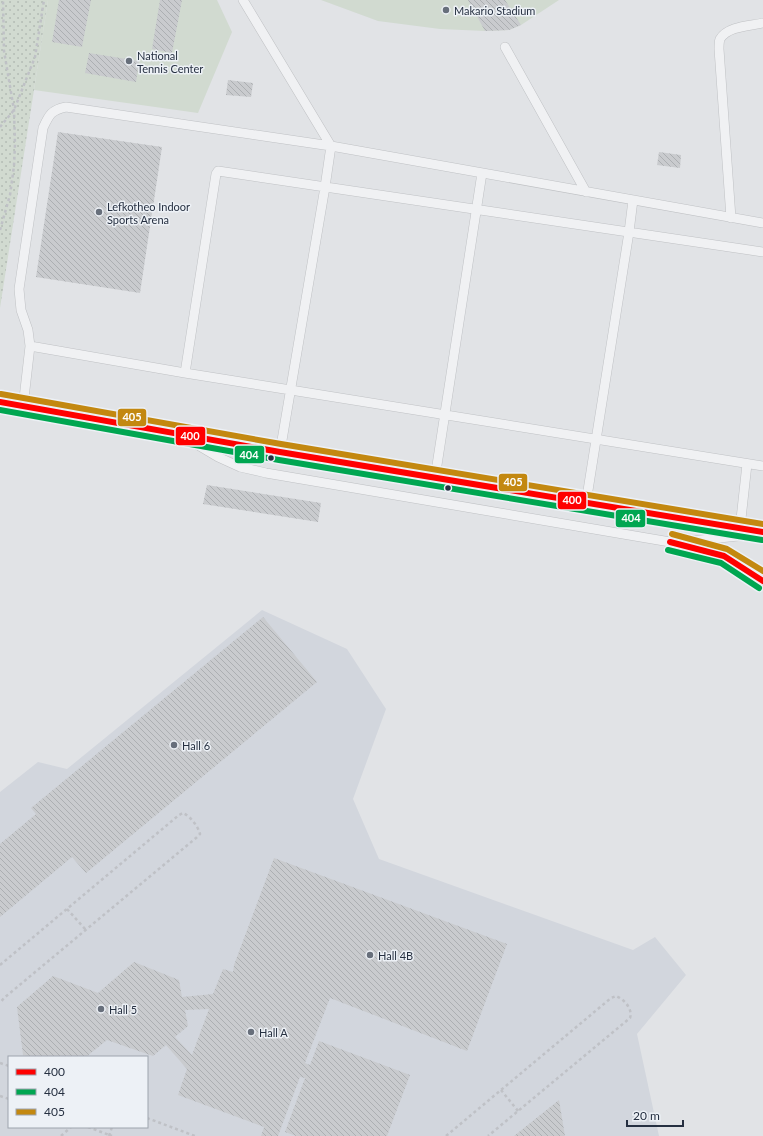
<svg xmlns="http://www.w3.org/2000/svg" width="763" height="1136" font-family="Lato,sans-serif">
<style>
.built{fill:#d2d6dd;fill-rule:evenodd}
.green{fill:#d1dad0}
.park{fill:url(#park-dots)}
.building{fill:url(#building-back-hatch);fill-rule:evenodd}
.lines{fill:none;stroke-linecap:round;stroke-linejoin:round}
.service-casing{stroke:#bfc1c4;stroke-width:10}
.path{stroke:#bfc1c6;stroke-width:2.5;stroke-dasharray:3 3;stroke-linecap:butt}
.service{stroke:#f0f1f3;stroke-width:9}
.secondary{stroke:#bfc1c6;stroke-width:22}
.bus-1-casing{stroke:#edf1f6;stroke-width:9}
.bus-2-casing{stroke:#edf1f6;stroke-width:9}
.bus-3-casing{stroke:#edf1f6;stroke-width:9}
.bus-1{stroke:#f00;stroke-width:6}
.bus-2{stroke:#00a651;stroke-width:6}
.bus-3{stroke:#c38810;stroke-width:6}
.poi-dot{fill:#676f7b;stroke:#edf1f6;stroke-width:1.5}
.bus-dot{fill:#263041;stroke:#edf1f6;stroke-width:1.5}
.labels{text-anchor:middle;dominant-baseline:central;stroke-width:3;stroke-linejoin:round;paint-order:stroke}
.poi-label{font-size:11px;fill:#263041;stroke:#edf1f6;text-anchor:start}
.line-badge{stroke:#edf1f6;stroke-width:1.5}
.badge-label{font-size:11px;text-anchor:middle;font-weight:bold;fill:#fff}
</style>
<defs>
<pattern id="park-dots" width="8" height="8" patternUnits="userSpaceOnUse"><rect width="8" height="8" fill="#d1dad0"/><path d="M2 2h.1M6 6h.1" fill="none" stroke="#b3bbb4" stroke-width="1.8" stroke-linecap="round"/></pattern>
<pattern id="building-back-hatch" width="6" height="6" patternUnits="userSpaceOnUse"><rect width="6" height="6" fill="#c9cbce"/><path d="M-1 5l2 2M0 0l6 6M5-1l2 2" fill="none" stroke="#acafb2"/></pattern>
</defs>
<rect width="100%" height="100%" fill="#e1e3e6"/>
<path class="built" d="M 262,610 L 347,649 L 386,709 L 353,799 L 379,859 L 633,950 L 655,937 L 686,975 L 637,1034 L 659,1136 L 0,1136 L 0,792 L 38,762 L 67,769 ZM 9,1057 L 147,1057 L 147,1127 L 9,1127 Z"/>
<path class="green" d="M 48,0 L 217,0 L 232,32 L 198,113 L 34,90 Z
M 321,0 L 559,0 L 521,25 L 509,30 L 485,31 L 440,29 L 378,21 Z"/>
<path class="park" d="M 0,0 L 48,0 L 0,308 Z"/>
<path class="building" d="M 59,0 L 91,0 L 82,47 L 52,42 Z
M 160,0 L 182,0 L 172,53 L 152,49 Z
M 468,0 L 505,0 L 521,25 L 509,30 L 485,31 Z
M 89,53 L 139,61 L 136,82 L 85,73 Z
M 228,80 L 253,83 L 251,97 L 226,95 Z
M 58,132 L 162,147 L 140,293 L 36,277 Z
M 659,152 L 681,155 L 680,168 L 657,165 Z
M 207,485 L 321,503 L 318,522 L 203,504 Z
M 263,617 L 317,682 L 86,873 L 72,857 L 0,917 L 0,844 L 36,814 L 31,808 Z
M 274,858 L 507,944 L 467,1051 L 330,998 L 305,1063 L 310,1065 L 319,1041 L 410,1075 L 387,1136 L 296,1136 L 285,1132 L 305,1078 L 300,1077 L 278,1136 L 261,1136 L 264,1127 L 178,1095 L 187,1069 L 166,1045 L 153,1056 L 107,1040 L 86,1057 L 31,1057 L 23,1055 L 17,1007 L 53,976 L 98,993 L 134,962 L 179,980 L 182,997 L 213,994 L 223,969 L 233,972 L 234,965 ZM 209,1009 L 192,1055 L 175,1037 L 188,1026 L 185,1010 Z
M 559,1100 L 565,1136 L 514,1136 Z"/>
<g class="lines">
<defs>
<path id="service" d="M 243,0 L 331,146 L 325,187 L 280,452
M 505,47 L 586,192
M 731,218 L 719,49 C 719,46 719,42 720,39 C 728,26 750,26 763,23
M 30,346 L 185,373 L 763,466
M 185,373 L 216,174 L 218,171 L 763,252
M 23,407 L 30,346 L 28,330 L 21,310 L 19,289 L 43,128 C 49,115 51,110 66,107 L 331,146 L 763,223
M 196,444 L 218,457 L 240,467 L 266,473 L 676,543 L 724,556 L 763,581
M 435,478 L 482,173
M 586,503 L 629,232 L 633,200
M 740,528 L 747,464
M 682,542 L 738,536"/>
</defs>
<use href="#service" class="service-casing"/>
<path class="path" d="M 0,127 L 14,110 L 35,57 L 44,0
M 0,230 L 10,195 L 14,166 L 15,144 L 14,110 L 4,51 L 3,0
M 67,909 L 86,930
M 0,965 L 179,815 L 183,813 C 190,816 198,826 200,834 L 196,838 L 4,998 L 0,1003
M 0,1063 L 9,1066
M 501,1090 L 518,1111
M 0,1096 L 9,1099
M 147,1118 L 195,1136
M 88,1127 L 112,1136
M 61,1136 L 71,1127
M 109,1136 L 112,1127
M 446,1136 L 611,998 L 616,996 C 624,999 633,1009 630,1018 L 488,1136"/>
<use href="#service" class="service"/>
<path class="secondary" d="M 0,402 L 280,452 L 763,532"/>
<defs>
<path id="bus-1" d="M 0,402 L 280,452 L 763,532
M 670,542 L 724,556 L 763,581"/>
<path id="bus-2" d="M 0,410 L 279,460 L 762,540
M 668,550 L 721,563 L 759,588"/>
<path id="bus-3" d="M 1,394 L 281,444 L 763,524
M 672,534 L 727,549 L 763,571"/>
</defs>
<use href="#bus-1" class="bus-1-casing"/>
<use href="#bus-2" class="bus-2-casing"/>
<use href="#bus-3" class="bus-3-casing"/>
<use href="#bus-1" class="bus-1"/>
<use href="#bus-2" class="bus-2"/>
<use href="#bus-3" class="bus-3"/>
</g>
<g class="poi-dot">
<circle cx="446" cy="10" r="4"/>
<circle cx="129" cy="61" r="4"/>
<circle cx="99" cy="212" r="4"/>
<circle cx="174" cy="745" r="4"/>
<circle cx="370" cy="955" r="4"/>
<circle cx="101" cy="1009" r="4"/>
<circle cx="251" cy="1032" r="4"/>
</g>
<g class="bus-dot">
<circle cx="271" cy="458" r="3.5"/>
<circle cx="448" cy="488" r="3.5"/>
</g>
<g class="labels">
<g class="poi-label">
<text x="454" y="10">Makario Stadium</text>
<text x="137" y="55">National<tspan x="137" dy="13">Tennis Center</tspan></text>
<text x="107" y="206">Lefkotheo Indoor<tspan x="107" dy="13">Sports Arena</tspan></text>
<text x="182" y="745">Hall 6</text>
<text x="378" y="955">Hall 4B</text>
<text x="109" y="1009">Hall 5</text>
<text x="259" y="1032">Hall A</text>
</g>
</g>
<g class="line-badge">
<rect x="117" y="408" width="30" height="19" rx="4" fill="#c38810"/>
<rect x="175" y="426" width="31" height="20" rx="4" fill="#f00"/>
<rect x="234" y="445" width="31" height="19" rx="4" fill="#00a651"/>
<rect x="498" y="473" width="30" height="19" rx="4" fill="#c38810"/>
<rect x="557" y="491" width="30" height="19" rx="4" fill="#f00"/>
<rect x="615" y="509" width="31" height="19" rx="4" fill="#00a651"/>
</g>
<g class="badge-label">
<text x="132" y="421">405</text>
<text x="190" y="440">400</text>
<text x="249" y="459">404</text>
<text x="513" y="486">405</text>
<text x="572" y="504">400</text>
<text x="631" y="522">404</text>
</g>
<rect x="8" y="1056" width="140" height="72" fill="#edf1f6" stroke="#9da4ae"/>
<rect x="16" y="1069" width="20" height="6" fill="#ff0000" stroke="#9da4ae"/>
<text x="44" y="1076" font-size="12" fill="#263041">400</text>
<rect x="16" y="1089" width="20" height="6" fill="#00a651" stroke="#9da4ae"/>
<text x="44" y="1096" font-size="12" fill="#263041">404</text>
<rect x="16" y="1109" width="20" height="6" fill="#c38810" stroke="#9da4ae"/>
<text x="44" y="1116" font-size="12" fill="#263041">405</text>
<path d="M627 1120v6h56v-6" fill="none" stroke="#263041" stroke-width="2"/>
<text x="633" y="1120" font-size="12" fill="#263041" stroke="#edf1f6" stroke-width="3" paint-order="stroke">20 m</text>
</svg>
